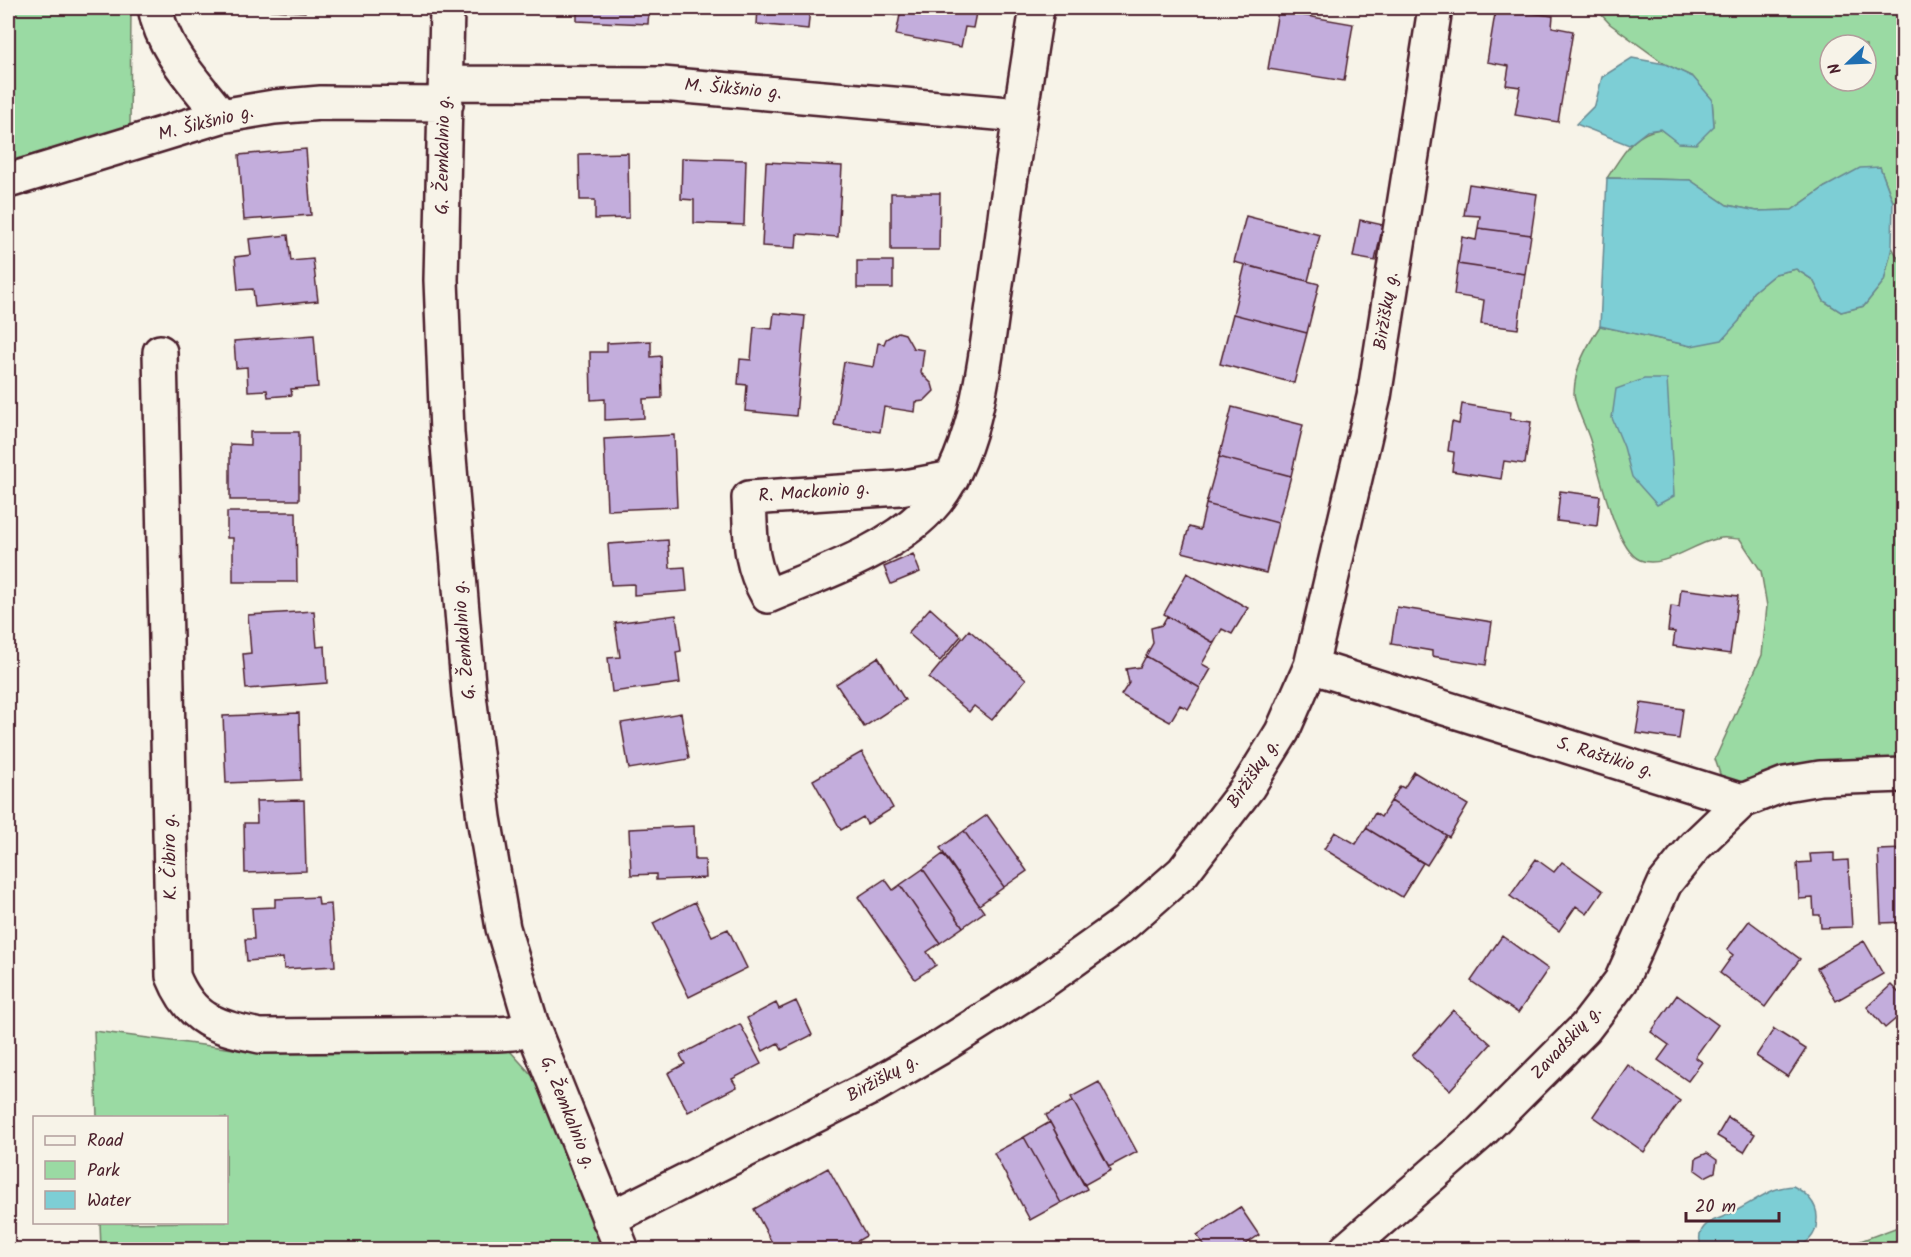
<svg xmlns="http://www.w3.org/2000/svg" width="1911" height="1257" font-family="Kalam,sans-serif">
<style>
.green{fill:#9adaa3;stroke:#727c67;stroke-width:1.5;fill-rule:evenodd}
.water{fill:#7dced5;stroke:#698891;stroke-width:1.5}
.building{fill:#c3addc;stroke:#4a1f2b;stroke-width:1.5}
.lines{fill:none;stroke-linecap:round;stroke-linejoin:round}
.minor-casing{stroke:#4a1f2b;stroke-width:38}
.minor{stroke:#f7f3e8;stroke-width:33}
.labels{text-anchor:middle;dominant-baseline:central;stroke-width:6;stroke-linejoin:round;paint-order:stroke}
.street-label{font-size:18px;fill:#4a1f2b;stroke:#f7f3e8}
</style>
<rect width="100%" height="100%" fill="#f7f3e8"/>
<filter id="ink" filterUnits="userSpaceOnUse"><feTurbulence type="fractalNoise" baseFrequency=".0167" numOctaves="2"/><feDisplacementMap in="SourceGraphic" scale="12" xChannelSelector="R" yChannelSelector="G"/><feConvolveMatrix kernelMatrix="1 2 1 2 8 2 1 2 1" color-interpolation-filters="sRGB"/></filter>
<g filter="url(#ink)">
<path class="green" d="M 8,8 L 131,8 L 130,130 L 8,161 Z
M 1595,8 L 1903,8 L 1903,196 L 1893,202 L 1880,167 L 1825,187 L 1792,210 L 1757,211 L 1727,205 L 1690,180 L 1607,178 C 1622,156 1632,133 1660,129 L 1668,135 L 1714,126 L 1712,100 L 1693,77 L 1665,64 L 1610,24 ZM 1830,45 L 1866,45 L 1866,81 L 1830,81 Z
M 1892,247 L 1904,269 L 1903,760 L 1760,777 L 1736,785 L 1721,777 L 1715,759 L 1762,655 L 1767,606 L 1761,571 L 1740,539 C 1734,539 1727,537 1721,538 C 1696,541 1664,570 1640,560 C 1615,550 1598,466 1590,440 C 1586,427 1574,405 1574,393 C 1575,366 1586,348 1600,326 L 1691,346 L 1739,321 L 1753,292 L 1775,274 L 1796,269 L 1813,280 L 1824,301 L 1841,312 L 1864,306 L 1884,281 Z
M 94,1031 L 249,1051 L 479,1045 L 510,1051 L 538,1082 L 606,1249 L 101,1249 L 100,1223 L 226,1222 L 226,1118 L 97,1117 Z
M 1903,1225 L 1903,1249 L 1839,1249 Z"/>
<path class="water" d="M 1632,58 L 1665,64 L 1693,77 L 1712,99 L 1714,126 L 1696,144 L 1678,143 L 1660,129 L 1647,131 L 1629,145 L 1576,124 L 1595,105 L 1602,77 Z
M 1880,167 L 1893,202 L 1892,247 L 1884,281 L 1864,306 L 1841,312 L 1824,301 L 1813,280 L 1796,269 L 1775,274 L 1753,292 L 1739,321 L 1722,340 L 1691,346 L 1600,326 L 1607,178 L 1690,180 L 1727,205 L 1757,211 L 1792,210 L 1825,187 L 1860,168 Z
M 1644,379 L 1667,379 L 1674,496 L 1657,505 L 1632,477 L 1624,447 L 1612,418 L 1616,389 Z
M 1793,1186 C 1805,1192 1817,1203 1817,1217 C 1818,1254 1779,1250 1753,1250 C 1736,1250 1719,1250 1702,1249 C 1699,1242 1698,1234 1704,1227 C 1708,1222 1714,1220 1720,1218 C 1740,1211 1755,1198 1774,1190 C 1781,1187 1786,1187 1793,1186 Z"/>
<path class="building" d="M 238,8 L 306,8 L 305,12 Z
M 577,8 L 649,8 L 648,24 L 577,21 Z
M 758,8 L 810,8 L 808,29 L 757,24 Z
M 895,8 L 977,8 L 973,28 L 965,27 L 961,47 L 896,35 L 900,15 L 894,15 Z
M 1496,8 L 1553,16 L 1552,27 L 1573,31 L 1558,122 L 1515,115 L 1520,87 L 1506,85 L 1509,66 L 1487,62 Z
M 1278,11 L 1353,24 L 1344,81 L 1268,69 Z
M 306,149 L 311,215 L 244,220 L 239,155 Z
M 628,153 L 629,218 L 595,219 L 595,200 L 580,200 L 579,154 Z
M 682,158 L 746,160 L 744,225 L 694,223 L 694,200 L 681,199 Z
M 766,162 L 842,166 L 838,237 L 797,234 L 796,248 L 762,246 Z
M 1469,184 L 1537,194 L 1531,235 L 1478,228 L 1480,216 L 1464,215 Z
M 891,193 L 940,193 L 939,250 L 891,250 Z
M 1246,216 L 1320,235 L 1308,281 L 1234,262 Z
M 1360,220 L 1383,225 L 1375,261 L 1353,257 Z
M 1478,228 L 1531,235 L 1525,274 L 1458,264 L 1462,237 L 1476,240 Z
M 288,235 L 291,261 L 313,259 L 318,301 L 255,307 L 253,289 L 238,290 L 235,257 L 251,255 L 249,239 Z
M 857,261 L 893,261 L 893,288 L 857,288 Z
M 1458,264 L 1525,274 L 1518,329 L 1481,324 L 1484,300 L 1454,295 Z
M 1245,265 L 1319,284 L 1307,333 L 1233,314 Z
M 774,313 L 805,316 L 796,416 L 745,411 L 747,385 L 738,384 L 740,359 L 751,360 L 754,327 L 772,329 Z
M 1233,314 L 1307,333 L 1294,383 L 1220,364 Z
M 898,332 L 905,334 L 913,348 L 924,350 L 921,373 L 932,384 L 934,391 L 924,401 L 916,402 L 915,412 L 884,407 L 880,432 L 834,425 L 844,362 L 874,367 L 878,343 L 884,344 L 886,339 Z
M 314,335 L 318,387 L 291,389 L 292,395 L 268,397 L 267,390 L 248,391 L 247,367 L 236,368 L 234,341 Z
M 651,341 L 651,357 L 661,356 L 662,398 L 643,399 L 644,418 L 605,420 L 605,399 L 591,400 L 590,352 L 607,352 L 607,343 Z
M 1462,404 L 1511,412 L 1510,419 L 1531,422 L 1525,464 L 1504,461 L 1501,479 L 1452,471 L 1454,452 L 1448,451 L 1452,422 L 1459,424 Z
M 1232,407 L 1303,425 L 1291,476 L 1219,457 Z
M 250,432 L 299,432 L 299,500 L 230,500 L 230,444 L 250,445 Z
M 674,435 L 677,507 L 607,510 L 604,439 Z
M 1219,457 L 1291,476 L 1278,523 L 1206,504 Z
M 1560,491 L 1600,496 L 1597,526 L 1557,521 Z
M 1206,504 L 1278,523 L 1266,573 L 1182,552 L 1189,527 L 1200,530 Z
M 227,512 L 296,512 L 297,582 L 233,582 L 233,538 L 227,538 Z
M 668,540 L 670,568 L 685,567 L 687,591 L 634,595 L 634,584 L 611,585 L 608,544 Z
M 913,554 L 920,572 L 891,584 L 884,567 Z
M 1187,573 L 1248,608 L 1232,634 L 1222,629 L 1214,643 L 1164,614 Z
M 1681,589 L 1738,596 L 1730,654 L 1673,646 L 1675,632 L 1668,631 L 1671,606 L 1679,607 Z
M 1397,607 L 1492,622 L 1486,665 L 1432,656 L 1432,651 L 1391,644 Z
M 930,608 L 961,636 L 940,661 L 908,633 Z
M 314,611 L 317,647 L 325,646 L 327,683 L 246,689 L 243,654 L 251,653 L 248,615 Z
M 676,615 L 681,651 L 676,652 L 680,683 L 612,692 L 608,658 L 620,657 L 615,623 Z
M 1167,616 L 1214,643 L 1202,664 L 1211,669 L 1200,688 L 1146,656 L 1153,643 L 1151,628 L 1162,625 Z
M 969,630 L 1026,679 L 992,720 L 974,706 L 969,712 L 929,678 Z
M 1146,656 L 1200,688 L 1188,709 L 1180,705 L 1170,722 L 1121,695 L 1129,683 L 1126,669 L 1140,667 Z
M 878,657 L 905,700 L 864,727 L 836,684 Z
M 1641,703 L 1683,709 L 1679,739 L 1636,733 Z
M 299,713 L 301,780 L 226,783 L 223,716 Z
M 681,713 L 689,759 L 629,769 L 621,723 Z
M 862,752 L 893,808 L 867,824 L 863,817 L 841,830 L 813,780 Z
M 1414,772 L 1468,805 L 1449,837 L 1391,801 L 1400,786 L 1404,788 Z
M 304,800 L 306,871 L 245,873 L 244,823 L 257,823 L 256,801 Z
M 1391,801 L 1446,835 L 1427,865 L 1366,828 L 1375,813 L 1381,817 Z
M 987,815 L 1027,871 L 1004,887 L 964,831 Z
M 694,826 L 695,860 L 705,860 L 706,878 L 656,880 L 656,874 L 631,875 L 629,829 Z
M 1366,828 L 1423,863 L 1402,897 L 1324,849 L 1335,832 L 1356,844 Z
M 964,831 L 1004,887 L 979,905 L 940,848 Z
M 1904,849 L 1904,922 L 1881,923 L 1878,850 Z
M 1834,853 L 1834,861 L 1848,860 L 1852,927 L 1821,928 L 1820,915 L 1814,915 L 1813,898 L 1799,899 L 1797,863 L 1811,862 L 1810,854 Z
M 943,854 L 984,912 L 963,927 L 923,869 Z
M 1536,859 L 1554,872 L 1562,862 L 1603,891 L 1587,914 L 1576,906 L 1559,931 L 1510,896 Z
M 923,869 L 963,927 L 940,943 L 900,885 Z
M 885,879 L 893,890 L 900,885 L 940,943 L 927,952 L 936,965 L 915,979 L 858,897 Z
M 318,897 L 319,905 L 331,904 L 335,966 L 284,969 L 283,958 L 247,961 L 245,939 L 254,939 L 252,908 L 275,907 L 275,899 Z
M 695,902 L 712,936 L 728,929 L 747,968 L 689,997 L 653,923 Z
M 1749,921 L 1800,959 L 1765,1007 L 1720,973 L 1733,955 L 1727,950 Z
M 1502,936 L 1548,969 L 1518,1013 L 1471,981 Z
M 1864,941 L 1883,974 L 1836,1001 L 1817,968 Z
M 1891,985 L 1904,998 L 1904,1012 L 1885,1028 L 1867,1007 Z
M 1677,995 L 1718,1025 L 1695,1057 L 1702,1062 L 1688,1081 L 1658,1060 L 1669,1045 L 1651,1032 Z
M 796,1001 L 812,1035 L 782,1050 L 778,1043 L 763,1051 L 747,1018 L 776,1003 L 779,1009 Z
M 1453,1010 L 1491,1044 L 1450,1090 L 1412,1056 Z
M 740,1024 L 761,1064 L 732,1079 L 737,1087 L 688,1112 L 668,1073 L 685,1064 L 680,1055 Z
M 1774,1029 L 1806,1049 L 1788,1077 L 1756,1056 Z
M 1628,1065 L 1680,1101 L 1644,1152 L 1593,1116 Z
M 1099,1082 L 1137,1152 L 1109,1167 L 1071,1097 Z
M 1073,1101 L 1111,1170 L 1084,1185 L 1046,1115 Z
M 1728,1117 L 1755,1134 L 1744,1152 L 1717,1136 Z
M 1050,1122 L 1087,1189 L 1061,1203 L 1024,1137 Z
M 1024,1137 L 1061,1203 L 1030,1220 L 994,1153 Z
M 1707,1153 L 1717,1160 L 1715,1172 L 1705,1177 L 1695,1170 L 1696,1158 Z
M 828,1168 L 866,1236 L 842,1250 L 776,1250 L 754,1209 Z
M 1240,1207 L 1259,1235 L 1237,1250 L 1207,1250 L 1197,1235 Z"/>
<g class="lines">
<defs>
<path id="minor" d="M 155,8 C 163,51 195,82 221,116
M 447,8 L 441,280 L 447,433 L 469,695 L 484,818 L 503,928 L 532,1026 L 622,1250
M 446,83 L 662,84 L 1020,115
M 8,181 L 221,116 L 274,107 L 321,103 L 446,104
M 160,352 L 173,976 C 191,1021 217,1027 260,1036 L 497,1034 L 513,1033 L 532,1026
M 952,478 L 900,488 L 749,498 C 751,536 748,561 768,596 C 823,573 888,552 930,508 C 973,463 984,372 992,312 C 997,278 1002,243 1006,209 C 1016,142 1026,75 1037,8
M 1311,666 L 1742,801 L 1785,784 L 1820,778 L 1904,775
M 609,1219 L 872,1087 L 939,1048 L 1037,986 L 1125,923 L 1183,872 L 1248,787 L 1282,732 L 1311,666 L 1374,397 L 1435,8
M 1346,1250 L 1479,1134 L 1585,1028 L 1621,981 L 1665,883 L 1695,846 L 1742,801"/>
</defs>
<use href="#minor" class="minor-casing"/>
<use href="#minor" class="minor"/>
</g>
</g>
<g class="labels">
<g class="street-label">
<text transform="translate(733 90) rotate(5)">M. Šikšnio g.</text>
<text transform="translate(206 124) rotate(-14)">M. Šikšnio g.</text>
<text transform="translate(444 155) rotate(-89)">G. Žemkalnio g.</text>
<text transform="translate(1387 311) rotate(-81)">Biržiškų g.</text>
<text transform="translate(814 493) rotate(-4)">R. Mackonio g.</text>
<text transform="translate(465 640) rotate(-95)">G. Žemkalnio g.</text>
<text transform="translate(1605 758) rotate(17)">S. Raštikio g.</text>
<text transform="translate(1254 774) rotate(-56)">Biržiškų g.</text>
<text transform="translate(171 857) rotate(-91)">K. Čibiro g.</text>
<text transform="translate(1567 1043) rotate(-47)">Zavadskių g.</text>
<text transform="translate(883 1079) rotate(-29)">Biržiškų g.</text>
<text transform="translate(567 1113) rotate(68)">G. Žemkalnio g.</text>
</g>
</g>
<rect width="1911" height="1257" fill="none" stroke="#f7f3e8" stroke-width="30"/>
<rect x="15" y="15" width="1881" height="1227" fill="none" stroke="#4a1f2b" stroke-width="2" filter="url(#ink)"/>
<rect x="33" y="1116" width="195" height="108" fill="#f7f3e8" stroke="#b29e9c" stroke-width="1.5"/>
<rect x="45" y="1136" width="30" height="9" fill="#f7f3e8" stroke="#b29e9c" stroke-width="1.5"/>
<text x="87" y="1146" font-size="18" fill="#4a1f2b">Road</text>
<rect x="45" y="1161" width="30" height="18" fill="#9adaa3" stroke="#b29e9c" stroke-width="1.5"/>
<text x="87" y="1176" font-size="18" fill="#4a1f2b">Park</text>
<rect x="45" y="1191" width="30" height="18" fill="#7dced5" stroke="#b29e9c" stroke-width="1.5"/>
<text x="87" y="1206" font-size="18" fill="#4a1f2b">Water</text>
<g transform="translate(1848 63) rotate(247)"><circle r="28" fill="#f7f3e8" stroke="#b29e9c" stroke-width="1.5"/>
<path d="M0-4.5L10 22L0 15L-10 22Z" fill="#1f6fb2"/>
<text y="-9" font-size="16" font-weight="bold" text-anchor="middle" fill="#4a1f2b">N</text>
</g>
<path d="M1686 1212v9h93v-9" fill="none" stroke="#4a1f2b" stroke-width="3"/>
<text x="1695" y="1212" font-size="18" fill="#4a1f2b" stroke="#f7f3e8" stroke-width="4.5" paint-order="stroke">20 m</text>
</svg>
